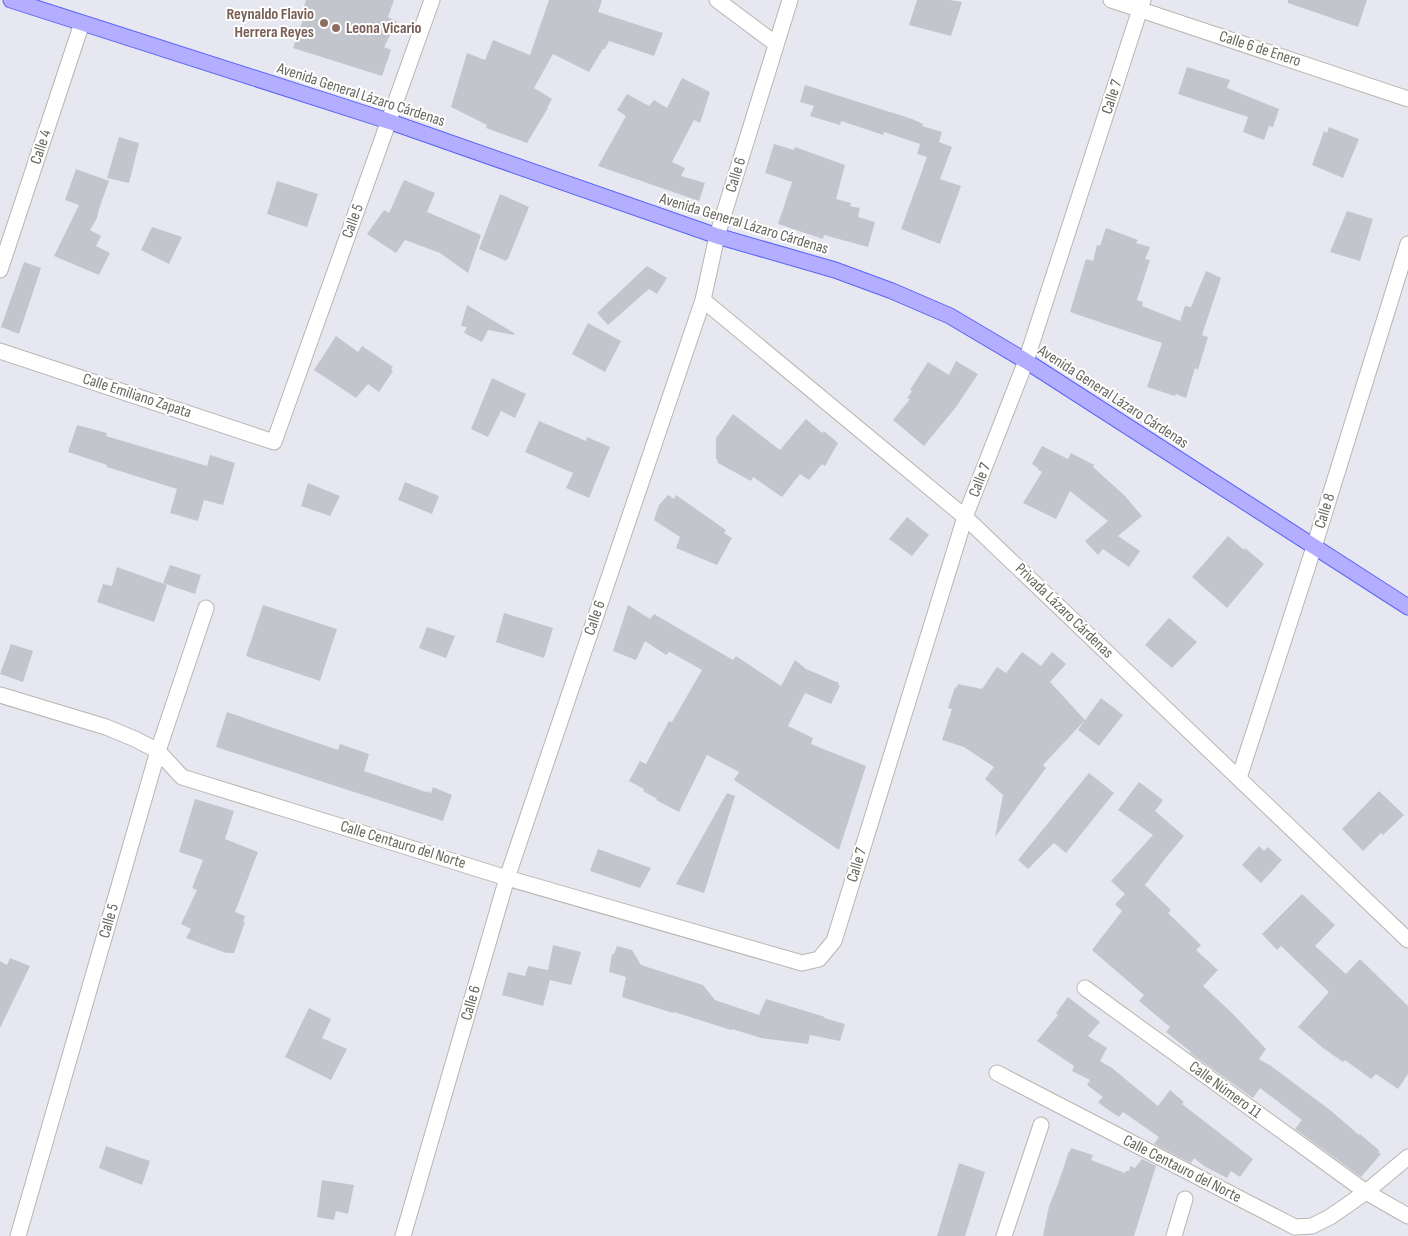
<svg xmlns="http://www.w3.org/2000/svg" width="1408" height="1236" font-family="'Sofia Sans Condensed',sans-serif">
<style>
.building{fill:#c3c5cc}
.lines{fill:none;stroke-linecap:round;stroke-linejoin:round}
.minor-casing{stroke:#b7b6af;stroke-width:17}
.major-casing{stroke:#5963f8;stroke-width:17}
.minor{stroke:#fff;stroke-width:15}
.major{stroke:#b3aeff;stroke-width:15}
.education-dot{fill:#8d6e63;stroke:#fff;stroke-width:2}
.labels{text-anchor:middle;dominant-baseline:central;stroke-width:4;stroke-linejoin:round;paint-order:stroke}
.education-label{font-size:16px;font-weight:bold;fill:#785e54;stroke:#fff;text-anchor:end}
.street-label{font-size:16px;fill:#68665e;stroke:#fff}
</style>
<rect width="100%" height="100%" fill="#e7e7f1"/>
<path class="building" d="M 306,0 L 394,0 L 388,17 L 397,22 L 384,47 L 391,50 L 382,76 L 293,48 L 303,20 L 300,19 Z
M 549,0 L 602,0 L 598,12 L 663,33 L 654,56 L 609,41 L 605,49 L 603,49 L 589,72 L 553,54 L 534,88 L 552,99 L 547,108 L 548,108 L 527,143 L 486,128 L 487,125 L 451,107 L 467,53 L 485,60 L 493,40 L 530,55 Z
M 917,0 L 950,0 L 962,2 L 951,36 L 909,25 Z
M 1288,0 L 1367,0 L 1358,27 L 1288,3 Z
M 1187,67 L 1230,80 L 1227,88 L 1279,109 L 1273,127 L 1269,126 L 1264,140 L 1243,132 L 1248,117 L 1178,94 Z
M 682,78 L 710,92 L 700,123 L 694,120 L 672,162 L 685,168 L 681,176 L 705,183 L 699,201 L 598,166 L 626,116 L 617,110 L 627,94 L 649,106 L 654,100 L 667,108 Z
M 805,85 L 912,119 L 923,124 L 922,126 L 942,132 L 939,142 L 952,147 L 940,179 L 961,186 L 940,244 L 901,229 L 927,157 L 917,154 L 920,144 L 884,132 L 883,135 L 841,121 L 840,125 L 810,116 L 814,106 L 800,102 Z
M 1329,127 L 1359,139 L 1343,178 L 1312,165 L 1324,131 L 1327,133 Z
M 119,137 L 139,143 L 129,183 L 107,178 Z
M 774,144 L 794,150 L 795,147 L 845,165 L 836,199 L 851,203 L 850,206 L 860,208 L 858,217 L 875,222 L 868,247 L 824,235 L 823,239 L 778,224 L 792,182 L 765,173 Z
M 76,169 L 109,181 L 99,209 L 97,218 L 90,230 L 101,236 L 96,246 L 110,253 L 99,275 L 54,256 L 79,205 L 65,200 Z
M 404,180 L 435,193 L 427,212 L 481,235 L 468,273 L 440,253 L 405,240 L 396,253 L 367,234 L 384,210 L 389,213 Z
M 277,181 L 318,194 L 307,227 L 267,214 Z
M 500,194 L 529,207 L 508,259 L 507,259 L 506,261 L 479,249 Z
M 1347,211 L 1373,219 L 1360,261 L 1330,252 Z
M 152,227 L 182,237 L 169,264 L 141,250 Z
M 1106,228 L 1138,240 L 1136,243 L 1150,247 L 1145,259 L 1150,260 L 1137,300 L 1143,302 L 1142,306 L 1180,321 L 1185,306 L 1191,307 L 1206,271 L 1221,278 L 1202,335 L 1208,337 L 1198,370 L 1195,368 L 1186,398 L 1176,394 L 1175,396 L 1147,387 L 1162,343 L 1070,312 L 1086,259 L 1093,261 L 1097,245 L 1100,246 Z
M 24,262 L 41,268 L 19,334 L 1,327 Z
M 647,266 L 667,278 L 657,294 L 649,289 L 608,325 L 597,313 Z
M 467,305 L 514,333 L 514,335 L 488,330 L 482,342 L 464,333 L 467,327 L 461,326 Z
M 588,323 L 621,341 L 605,372 L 572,354 Z
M 336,336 L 358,352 L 362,346 L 393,367 L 391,369 L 393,371 L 379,392 L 368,384 L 356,398 L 314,370 Z
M 956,361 L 978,374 L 956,407 L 924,446 L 893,420 L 910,399 L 907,398 L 912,391 L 910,390 L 928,362 L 949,375 Z
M 492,378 L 526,394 L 515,418 L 501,411 L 488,437 L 471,429 Z
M 733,414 L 780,450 L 806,419 L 822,433 L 824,431 L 838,443 L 825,466 L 822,464 L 809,480 L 800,474 L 782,497 L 753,477 L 751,481 L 718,463 L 717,459 L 716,459 L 716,438 Z
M 539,421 L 586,441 L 587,437 L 610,447 L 589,498 L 566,488 L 573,473 L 525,452 Z
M 77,425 L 107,433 L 106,436 L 207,466 L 210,455 L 235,463 L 223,505 L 204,500 L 198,521 L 170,513 L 177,489 L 107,467 L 107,465 L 68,452 Z
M 1042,446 L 1068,459 L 1071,453 L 1094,465 L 1093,467 L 1124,495 L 1142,516 L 1118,536 L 1140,551 L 1129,567 L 1103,549 L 1098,555 L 1085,541 L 1108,521 L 1070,491 L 1056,519 L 1023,503 L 1042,472 L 1037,469 L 1038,468 L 1032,464 Z
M 405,482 L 439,496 L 432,514 L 398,500 Z
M 308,483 L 340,496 L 330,516 L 301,506 Z
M 668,495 L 674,499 L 676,495 L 726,530 L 724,533 L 732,538 L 717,565 L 676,548 L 680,537 L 654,520 L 659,505 Z
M 907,517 L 929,535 L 912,556 L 889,539 Z
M 1228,536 L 1244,550 L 1245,548 L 1264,564 L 1227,608 L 1192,577 Z
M 170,565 L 201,575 L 195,594 L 163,583 Z
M 117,567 L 167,585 L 154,622 L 97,602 L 103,584 L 112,586 Z
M 263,605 L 337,629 L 320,681 L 246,656 Z
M 628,605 L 650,619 L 654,614 L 733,660 L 736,656 L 781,686 L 795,660 L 806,669 L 839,683 L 838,685 L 840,686 L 831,704 L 805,693 L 788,726 L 813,738 L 811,744 L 866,766 L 839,850 L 734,780 L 739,772 L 707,755 L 679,812 L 656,800 L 657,799 L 643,791 L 644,789 L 629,781 L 640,761 L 646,764 L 669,721 L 672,722 L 702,670 L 670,652 L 669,652 L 666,655 L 645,641 L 636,660 L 613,651 Z
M 504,613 L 553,628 L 544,658 L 496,642 Z
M 1169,618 L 1197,642 L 1172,668 L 1145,645 Z
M 427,627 L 455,636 L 446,658 L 419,648 Z
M 11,644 L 33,651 L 23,682 L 0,674 Z
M 1022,652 L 1041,666 L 1052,652 L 1066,664 L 1050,682 L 1085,720 L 1043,765 L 1046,768 L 995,837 L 1003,795 L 985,779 L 994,767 L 964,747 L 942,740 L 952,709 L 948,708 L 955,687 L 956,688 L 958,684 L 982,689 L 997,667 L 1006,673 Z
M 1101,698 L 1123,715 L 1099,746 L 1078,730 Z
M 227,712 L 338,750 L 340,744 L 369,754 L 364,771 L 426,792 L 427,791 L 431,793 L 433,787 L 452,795 L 443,821 L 216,747 Z
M 1089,773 L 1114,793 L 1066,853 L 1054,843 L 1028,869 L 1018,860 Z
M 1139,782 L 1163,800 L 1155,811 L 1184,836 L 1164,860 L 1145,885 L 1171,910 L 1168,913 L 1201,945 L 1196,950 L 1218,970 L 1203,986 L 1231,1012 L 1266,1049 L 1259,1059 L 1271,1066 L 1330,1110 L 1359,1135 L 1360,1134 L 1380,1151 L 1378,1152 L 1381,1154 L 1361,1177 L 1295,1129 L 1302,1120 L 1260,1088 L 1253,1098 L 1190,1053 L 1191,1052 L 1166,1032 L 1170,1027 L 1139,1001 L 1144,995 L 1092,950 L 1122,911 L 1115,904 L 1125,894 L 1111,881 L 1153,835 L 1118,810 Z
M 1379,791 L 1404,815 L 1383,835 L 1381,833 L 1363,851 L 1342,829 Z
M 727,793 L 735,796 L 704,893 L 676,884 Z
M 195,799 L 234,811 L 225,839 L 258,852 L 235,912 L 245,916 L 243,922 L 245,922 L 234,953 L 226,953 L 186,938 L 191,929 L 181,924 L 197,890 L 192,888 L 203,860 L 179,852 Z
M 1259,846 L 1264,851 L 1268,847 L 1282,860 L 1261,883 L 1242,865 Z
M 598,849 L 651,868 L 640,888 L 590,871 Z
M 1302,894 L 1335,925 L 1315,946 L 1346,974 L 1360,959 L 1408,1006 L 1408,1074 L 1398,1089 L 1376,1074 L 1371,1079 L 1345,1060 L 1343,1062 L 1323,1048 L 1298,1027 L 1329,992 L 1281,946 L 1277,950 L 1262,934 Z
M 553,945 L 581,952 L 571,985 L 550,980 L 543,1006 L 502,995 L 508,972 L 525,976 L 528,966 L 548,970 Z
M 617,946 L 632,950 L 641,965 L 703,985 L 715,1000 L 759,1015 L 766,999 L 825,1017 L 824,1018 L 845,1024 L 840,1041 L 810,1035 L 808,1044 L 761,1038 L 732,1029 L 731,1030 L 674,1012 L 673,1013 L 622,997 L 626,977 L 609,972 L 612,954 L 614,954 Z
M 10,958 L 30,966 L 0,1028 L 0,961 L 7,965 Z
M 1068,997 L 1100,1022 L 1088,1036 L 1107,1048 L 1100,1061 L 1112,1068 L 1158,1106 L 1170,1090 L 1184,1102 L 1182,1104 L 1253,1159 L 1240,1177 L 1231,1171 L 1227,1178 L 1204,1166 L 1194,1158 L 1191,1163 L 1154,1144 L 1159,1137 L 1123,1112 L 1119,1117 L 1107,1109 L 1098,1102 L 1103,1097 L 1087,1085 L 1090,1080 L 1072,1071 L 1074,1066 L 1037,1041 L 1058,1015 L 1056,1013 Z
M 309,1008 L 331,1019 L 322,1038 L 347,1049 L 331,1080 L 285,1057 Z
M 106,1146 L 150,1161 L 142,1185 L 99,1168 Z
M 1071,1148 L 1093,1155 L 1091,1160 L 1125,1173 L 1126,1171 L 1129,1171 L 1130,1166 L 1135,1168 L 1142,1159 L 1156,1166 L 1134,1236 L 1043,1236 L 1049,1206 L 1058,1184 L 1069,1151 L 1070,1152 Z
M 959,1163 L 985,1172 L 965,1236 L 937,1236 Z
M 322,1180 L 354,1185 L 348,1214 L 336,1211 L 334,1220 L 317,1217 Z"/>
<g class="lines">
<defs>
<path id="minor" d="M 717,0 L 776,44
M 1111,0 L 1408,99
M 0,270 L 82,23
M 703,300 L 965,517 L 1408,940
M 0,351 L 274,442 L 432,0
M 0,695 L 106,727 L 135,739 L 158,751 L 182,777 L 507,878 L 802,963 L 819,959 L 834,941 L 965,517 L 1026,361 L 1143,0
M 1239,778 L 1314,547 L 1408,244
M 1085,988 L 1366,1192 L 1408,1216
M 997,1073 L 1295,1227 L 1312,1226 L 1330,1217 L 1366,1192 L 1408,1157
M 18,1236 L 158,751 L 206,608
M 403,1236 L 507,878 L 703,300 L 717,236 L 790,0
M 1004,1236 L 1041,1125
M 1174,1236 L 1185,1199"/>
<path id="major" d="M 11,0 L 388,121 L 717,236 L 835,270 L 892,291 L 950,316 L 1026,361 L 1408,607"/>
</defs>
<use href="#minor" class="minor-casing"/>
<use href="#major" class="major-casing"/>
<use href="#minor" class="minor"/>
<use href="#major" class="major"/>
</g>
<g class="education-dot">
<circle cx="324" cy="23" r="5"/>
<circle cx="336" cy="28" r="5"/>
</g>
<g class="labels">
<g class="education-label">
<text x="314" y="14">Reynaldo Flavio<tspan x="314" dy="18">Herrera Reyes</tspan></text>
<text x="346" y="28" text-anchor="start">Leona Vicario</text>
</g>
<g class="street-label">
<text transform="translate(1260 49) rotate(18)">Calle 6 de Enero</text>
<text transform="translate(361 95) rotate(18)">Avenida General Lázaro Cárdenas</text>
<text transform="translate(1112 97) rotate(-72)">Calle 7</text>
<text transform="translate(41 147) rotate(-72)">Calle 4</text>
<text transform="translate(736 175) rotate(-73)">Calle 6</text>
<text transform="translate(353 221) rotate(-70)">Calle 5</text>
<text transform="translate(744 224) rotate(17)">Avenida General Lázaro Cárdenas</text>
<text transform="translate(137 396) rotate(18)">Calle Emiliano Zapata</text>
<text transform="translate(1113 397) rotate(33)">Avenida General Lázaro Cárdenas</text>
<text transform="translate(980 480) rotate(-69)">Calle 7</text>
<text transform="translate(1325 511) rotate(-73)">Calle 8</text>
<text transform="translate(1064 611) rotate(44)">Privada Lázaro Cárdenas</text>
<text transform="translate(595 618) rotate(-71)">Calle 6</text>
<text transform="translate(403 845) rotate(17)">Calle Centauro del Norte</text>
<text transform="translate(857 865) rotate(-73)">Calle 7</text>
<text transform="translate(109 921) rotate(-74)">Calle 5</text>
<text transform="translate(471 1003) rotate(-74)">Calle 6</text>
<text transform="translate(1225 1090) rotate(36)">Calle Número 11</text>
<text transform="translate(1182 1169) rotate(27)">Calle Centauro del Norte</text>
</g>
</g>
</svg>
